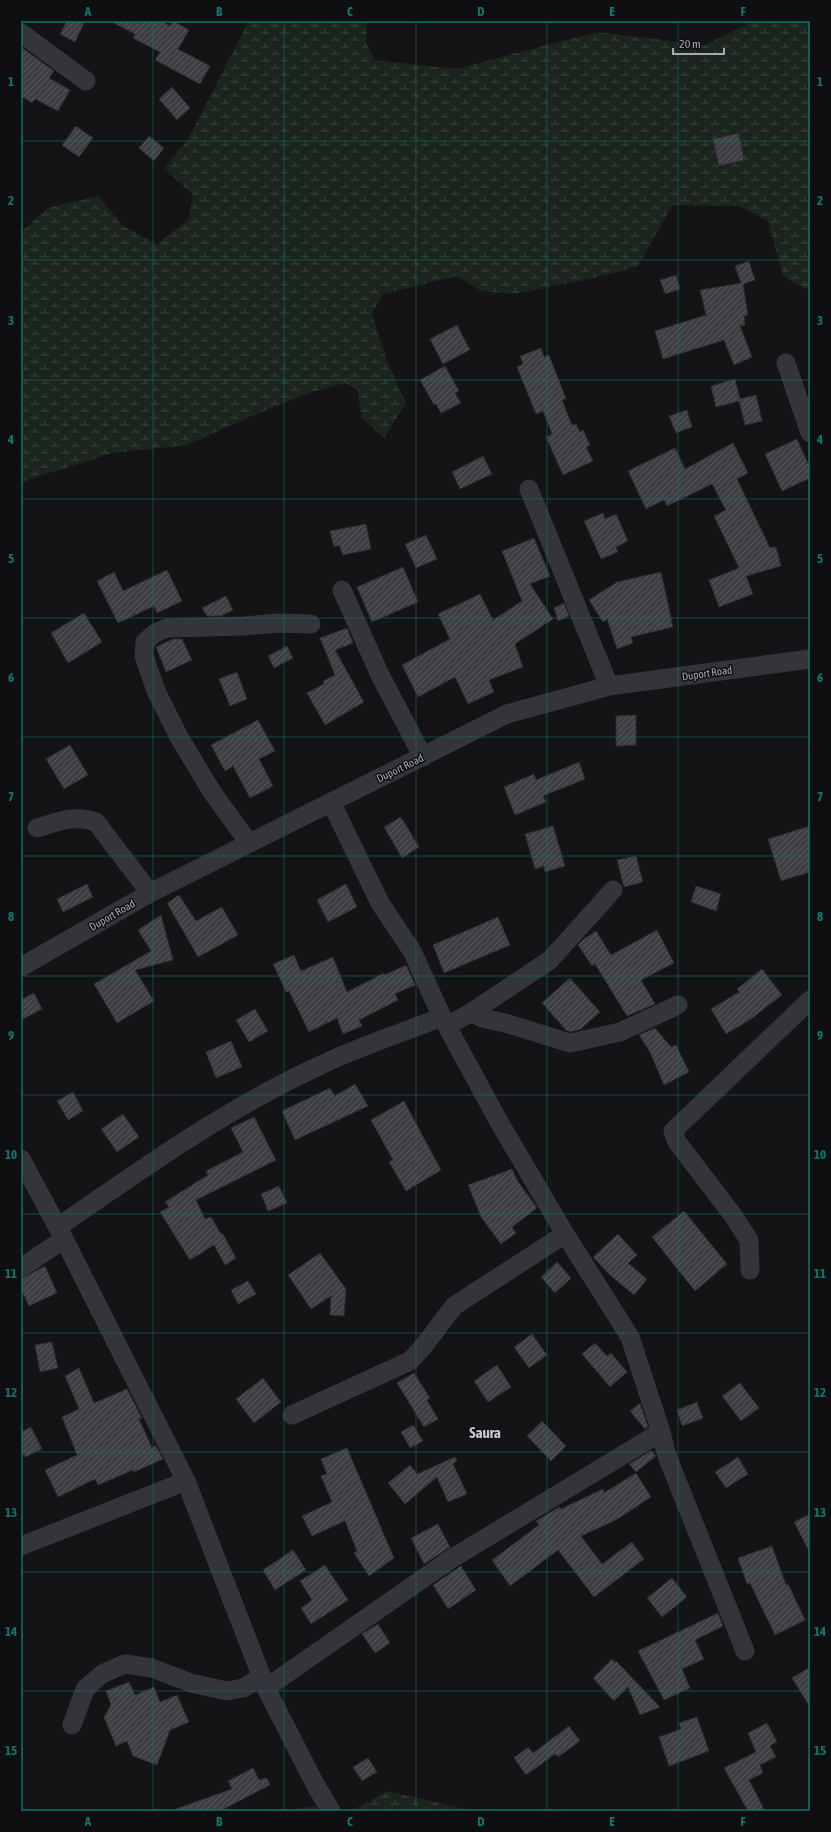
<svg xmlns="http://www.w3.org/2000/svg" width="831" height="1832" font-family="'Asap Condensed',sans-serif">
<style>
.wetland{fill:url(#wetland-marsh)}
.building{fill:url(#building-hatch);stroke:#2e2d32}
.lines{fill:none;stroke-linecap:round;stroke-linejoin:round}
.minor{stroke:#34353b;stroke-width:19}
.grid{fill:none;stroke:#0f766e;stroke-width:1;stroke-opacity:0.55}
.labels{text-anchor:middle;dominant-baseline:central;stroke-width:3;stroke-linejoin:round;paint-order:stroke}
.street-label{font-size:11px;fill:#a4a8b7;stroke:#0f0f11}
.district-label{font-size:15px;font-weight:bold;fill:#c6c8d2;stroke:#0f0f11}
.neatline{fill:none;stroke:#0f766e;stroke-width:1.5}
.grid-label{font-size:13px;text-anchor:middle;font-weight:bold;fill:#0f766e}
</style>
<defs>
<pattern id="wetland-marsh" width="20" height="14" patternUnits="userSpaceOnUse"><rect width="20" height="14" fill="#1b241d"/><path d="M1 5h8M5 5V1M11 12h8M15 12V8" fill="none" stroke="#39413c"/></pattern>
<pattern id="building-hatch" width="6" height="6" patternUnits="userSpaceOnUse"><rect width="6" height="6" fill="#3e3e43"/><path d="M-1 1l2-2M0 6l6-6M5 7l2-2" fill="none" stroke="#57575c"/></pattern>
</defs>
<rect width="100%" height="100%" fill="#141416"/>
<path class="wetland" d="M 249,21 L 367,21 L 366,41 L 374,60 L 456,69 L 597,32 L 705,45 L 753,21 L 810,21 L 810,288 L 806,289 L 783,276 L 768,221 L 739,206 L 673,205 L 637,267 L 589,279 L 514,294 L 481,291 L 457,276 L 383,294 L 372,314 L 388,363 L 406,403 L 384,438 L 362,418 L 357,389 L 345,383 L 306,394 L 252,416 L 187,445 L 113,453 L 21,482 L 21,232 L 48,208 L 98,196 L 123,226 L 157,244 L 188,220 L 193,195 L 164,168 L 187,141 Z
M 387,1791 L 474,1811 L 351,1811 Z
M 315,1806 L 321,1811 L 282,1811 Z"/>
<path class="building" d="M 67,21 L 85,21 L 75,42 L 60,34 Z
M 110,21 L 161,21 L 170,26 L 173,21 L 189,30 L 178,49 L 210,66 L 200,84 L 155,60 L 160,52 L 133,38 L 135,34 Z
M 21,47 L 54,71 L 49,78 L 70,90 L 58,111 L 35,99 L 32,103 L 21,96 Z
M 172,87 L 190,108 L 177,120 L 159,99 Z
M 76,126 L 93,138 L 79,157 L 62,145 Z
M 739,133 L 744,160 L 719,166 L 713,139 Z
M 149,136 L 164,148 L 154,161 L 139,148 Z
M 749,261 L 755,280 L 743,284 L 748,315 L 744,316 L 745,325 L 740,326 L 752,357 L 734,365 L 724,340 L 663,359 L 655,331 L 706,315 L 700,290 L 741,283 L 735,266 Z
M 676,275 L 680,289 L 665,294 L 660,280 Z
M 457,325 L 470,350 L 443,364 L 430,339 Z
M 541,348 L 544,357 L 549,355 L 566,399 L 562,400 L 572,425 L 576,424 L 580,432 L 583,430 L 590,445 L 586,447 L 593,461 L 563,475 L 546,437 L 552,434 L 543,411 L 536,414 L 517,367 L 523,364 L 520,356 Z
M 445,366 L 459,391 L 455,393 L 461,403 L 441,413 L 436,404 L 434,405 L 420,380 Z
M 735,379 L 740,399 L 756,395 L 762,421 L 745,425 L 739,401 L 716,407 L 711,386 Z
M 687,410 L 692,427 L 676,433 L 669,416 Z
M 797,439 L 810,468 L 810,478 L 782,491 L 765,454 Z
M 733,443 L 748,473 L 737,479 L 770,548 L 776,547 L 781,566 L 746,576 L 753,594 L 719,607 L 709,580 L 739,568 L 714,516 L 726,510 L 712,484 L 667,506 L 664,500 L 646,509 L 628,471 L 675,448 L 685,469 Z
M 483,456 L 492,474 L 460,489 L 452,472 Z
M 603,513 L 605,519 L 616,514 L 628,541 L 616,547 L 618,552 L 601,559 L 584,521 Z
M 366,524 L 371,549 L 343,555 L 339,545 L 334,547 L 330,531 Z
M 426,535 L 437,559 L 416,568 L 405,544 Z
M 534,538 L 550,576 L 530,584 L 553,619 L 515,644 L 523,667 L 489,680 L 494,692 L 468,704 L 455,677 L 418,697 L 402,665 L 450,639 L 438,614 L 480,594 L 493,620 L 522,601 L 502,551 Z
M 403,567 L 418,602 L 372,622 L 357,587 Z
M 167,570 L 182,601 L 157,613 L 154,606 L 118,623 L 97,581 L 114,572 L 123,591 Z
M 661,572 L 673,627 L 631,637 L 633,643 L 617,649 L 607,619 L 603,622 L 589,600 L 617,582 Z
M 226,596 L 233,610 L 221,616 L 207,616 L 202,608 Z
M 564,603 L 569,616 L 558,621 L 554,608 Z
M 84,613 L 102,642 L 68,663 L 51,633 Z
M 347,628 L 353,643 L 335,650 L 364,702 L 325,725 L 307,693 L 324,684 L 323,681 L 335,675 L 320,638 Z
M 173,639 L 182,639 L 192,660 L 166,672 L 156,647 Z
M 287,646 L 293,658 L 274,668 L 268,656 Z
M 237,672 L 247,699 L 230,706 L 219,679 Z
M 636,715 L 636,745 L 616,746 L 616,716 Z
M 258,720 L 275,751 L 259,759 L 273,786 L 250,798 L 233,766 L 225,771 L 211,745 Z
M 70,745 L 88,775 L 64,789 L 46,759 Z
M 579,762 L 585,779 L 543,796 L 546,802 L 515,815 L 504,787 L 534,774 L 536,780 Z
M 401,817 L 419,847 L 402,858 L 384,827 Z
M 553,826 L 565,866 L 545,872 L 544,866 L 535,869 L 525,834 Z
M 810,826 L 810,872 L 781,881 L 768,839 Z
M 636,856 L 643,882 L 624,887 L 617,860 Z
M 87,884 L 93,897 L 63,912 L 57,899 Z
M 346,884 L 357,907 L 328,922 L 317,900 Z
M 696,886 L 721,894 L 716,911 L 691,902 Z
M 179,895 L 196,921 L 222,907 L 238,935 L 198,957 L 167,903 Z
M 161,915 L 173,960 L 135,970 L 154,1001 L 117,1023 L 94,984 L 151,951 L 138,930 Z
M 498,917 L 510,945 L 444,973 L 433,945 Z
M 657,930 L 674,963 L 641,980 L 655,1004 L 627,1016 L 595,964 L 592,966 L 578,945 L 584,939 L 596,931 L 611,955 Z
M 294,955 L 301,971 L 333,957 L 347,992 L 384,973 L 385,975 L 406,965 L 415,985 L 395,994 L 398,1000 L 359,1020 L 362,1026 L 343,1034 L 337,1018 L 309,1032 L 289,991 L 286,992 L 273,964 Z
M 762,969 L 782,995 L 751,1019 L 726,1034 L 711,1009 L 739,992 L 737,989 Z
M 570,978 L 600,1012 L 581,1029 L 570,1032 L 566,1030 L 542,1003 Z
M 34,993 L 42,1009 L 21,1020 L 21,1000 Z
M 255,1009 L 268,1031 L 249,1042 L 236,1020 Z
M 655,1028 L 671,1047 L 676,1045 L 689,1072 L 664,1085 L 650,1052 L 639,1035 Z
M 231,1041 L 242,1067 L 216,1078 L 206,1052 Z
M 355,1084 L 368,1106 L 295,1140 L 282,1111 L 330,1088 L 335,1096 Z
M 73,1092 L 83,1111 L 68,1120 L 57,1101 Z
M 404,1101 L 441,1170 L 406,1191 L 389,1162 L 393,1160 L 371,1120 Z
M 123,1114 L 139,1137 L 117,1152 L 101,1129 Z
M 254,1117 L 276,1160 L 196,1200 L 205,1219 L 211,1217 L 221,1234 L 223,1234 L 236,1258 L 225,1265 L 214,1245 L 190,1260 L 160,1212 L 169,1207 L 165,1202 L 208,1175 L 206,1171 L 243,1152 L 231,1128 Z
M 512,1169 L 517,1180 L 537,1208 L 512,1227 L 516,1233 L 501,1244 L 481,1217 L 468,1185 Z
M 279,1186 L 287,1203 L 268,1211 L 261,1194 Z
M 684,1211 L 727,1264 L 695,1291 L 652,1237 Z
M 618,1234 L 637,1255 L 628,1263 L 647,1279 L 634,1295 L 610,1275 L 593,1257 Z
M 320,1253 L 346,1289 L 344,1316 L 330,1315 L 331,1296 L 311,1309 L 288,1275 Z
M 557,1262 L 571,1278 L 555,1293 L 541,1277 Z
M 45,1266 L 57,1293 L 29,1306 L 21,1289 L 21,1279 Z
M 248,1281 L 256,1294 L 238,1304 L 231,1290 Z
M 532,1334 L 547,1355 L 529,1368 L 514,1347 Z
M 52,1342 L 58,1368 L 40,1372 L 35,1345 Z
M 595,1343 L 607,1356 L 611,1353 L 627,1372 L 610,1387 L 582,1354 Z
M 497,1365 L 511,1387 L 488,1402 L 474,1381 Z
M 79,1368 L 94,1403 L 127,1389 L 142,1418 L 139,1419 L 152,1448 L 156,1446 L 163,1459 L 134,1472 L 133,1470 L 98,1485 L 95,1479 L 58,1497 L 45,1470 L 77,1455 L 62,1417 L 79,1409 L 65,1376 Z
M 414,1373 L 430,1398 L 427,1400 L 438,1419 L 424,1427 L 397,1383 Z
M 263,1378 L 281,1402 L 254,1423 L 236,1399 Z
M 740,1383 L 759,1408 L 741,1421 L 722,1396 Z
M 697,1402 L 703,1418 L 682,1426 L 677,1410 Z
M 640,1403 L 648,1427 L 645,1429 L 630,1411 Z
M 542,1421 L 566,1446 L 551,1461 L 527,1436 Z
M 413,1425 L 423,1441 L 410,1448 L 401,1432 Z
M 31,1427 L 42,1449 L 25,1457 L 21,1449 L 21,1432 Z
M 347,1448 L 394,1558 L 369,1576 L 354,1553 L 357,1551 L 345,1521 L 312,1536 L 302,1516 L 332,1502 L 321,1476 L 327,1474 L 321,1459 Z
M 651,1451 L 656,1456 L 636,1472 L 629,1464 Z
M 455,1457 L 457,1461 L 453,1464 L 467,1494 L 448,1502 L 437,1477 L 405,1504 L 388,1483 L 410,1465 L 417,1474 Z
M 738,1457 L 748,1474 L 726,1488 L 715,1472 Z
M 636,1473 L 651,1497 L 616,1520 L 581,1536 L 602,1564 L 632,1542 L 644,1559 L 594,1597 L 558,1550 L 510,1586 L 492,1560 L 539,1525 L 536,1521 L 559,1507 L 561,1509 L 603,1489 L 604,1493 Z
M 810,1514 L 810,1553 L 794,1522 Z
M 438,1524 L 450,1547 L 424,1564 L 411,1538 Z
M 772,1546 L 786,1585 L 788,1584 L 805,1620 L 775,1635 L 750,1583 L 747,1584 L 738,1558 Z
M 293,1550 L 306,1570 L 275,1590 L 263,1570 Z
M 325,1565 L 348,1600 L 311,1624 L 301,1608 L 312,1600 L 300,1581 Z
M 461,1566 L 476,1590 L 448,1609 L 433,1585 Z
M 672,1578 L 687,1597 L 662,1617 L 647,1598 Z
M 718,1613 L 723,1626 L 695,1640 L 704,1659 L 682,1669 L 690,1688 L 664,1700 L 638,1651 Z
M 378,1624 L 390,1643 L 375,1653 L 362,1634 Z
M 612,1659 L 614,1662 L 616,1661 L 660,1707 L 640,1715 L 628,1687 L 614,1701 L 593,1678 Z
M 810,1667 L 810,1707 L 792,1678 Z
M 129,1682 L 135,1695 L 154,1687 L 160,1702 L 177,1695 L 189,1722 L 170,1730 L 157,1765 L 133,1756 L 127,1741 L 116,1746 L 104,1717 L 111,1705 L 106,1691 Z
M 697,1717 L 709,1751 L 669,1766 L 659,1737 L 681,1729 L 679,1723 Z
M 767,1723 L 777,1742 L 770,1746 L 776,1757 L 760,1765 L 763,1773 L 749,1780 L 765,1811 L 748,1811 L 724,1768 L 756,1752 L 748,1733 Z
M 569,1726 L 580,1741 L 558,1757 L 555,1754 L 526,1775 L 514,1758 L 528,1747 L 533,1753 Z
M 368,1758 L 377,1772 L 362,1781 L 353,1767 Z
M 253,1768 L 259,1780 L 267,1778 L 270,1785 L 220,1811 L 176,1811 L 176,1809 L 232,1789 L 228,1781 Z"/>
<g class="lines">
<path class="minor" d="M 21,33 L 86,81
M 786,363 L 810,433
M 529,489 L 609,686
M 342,590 L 380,675 L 423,757
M 331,802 L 380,903 L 412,951 L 442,1017 L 499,1122 L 565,1234 L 630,1337 L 661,1432 L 667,1456 L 745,1651
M 37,828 C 57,822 75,814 96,822 L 150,893
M 249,843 L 212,792 L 179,737 L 156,691 L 144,656 L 145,642 L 155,633 L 167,628 L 244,626 L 278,623 L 311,624
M 21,967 L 150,893 L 507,714 L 609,686 L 810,659
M 472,1012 L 482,1018 L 505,1023 L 570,1043 L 620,1032 L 678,1005
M 447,1026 L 472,1012 L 550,960 L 613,890
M 21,1159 L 64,1239 L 186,1481 L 266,1688 L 316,1786 L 331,1811
M 58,1227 C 142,1169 227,1108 321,1065 C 360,1046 402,1033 442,1017
M 21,1268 L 64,1239
M 750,1270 L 749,1240 L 732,1214 L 677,1142 L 673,1131 L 810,1000
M 292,1415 L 410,1361 L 423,1347 L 454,1306 L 565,1234
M 21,1546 L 186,1481
M 266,1688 L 451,1559 L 661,1432
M 72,1725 L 85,1689 L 102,1674 L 125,1664 L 152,1668 L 191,1683 L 227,1691 L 243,1688 L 262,1677"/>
</g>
<path class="grid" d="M 153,21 L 153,1811M 284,21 L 284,1811M 416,21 L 416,1811M 547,21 L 547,1811M 678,21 L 678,1811M 21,141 L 810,141M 21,260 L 810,260M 21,380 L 810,380M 21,499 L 810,499M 21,618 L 810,618M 21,737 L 810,737M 21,856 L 810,856M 21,976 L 810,976M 21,1095 L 810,1095M 21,1214 L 810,1214M 21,1333 L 810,1333M 21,1452 L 810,1452M 21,1572 L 810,1572M 21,1691 L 810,1691"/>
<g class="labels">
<g class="street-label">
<text transform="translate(707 673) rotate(-8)">Duport Road</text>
<text transform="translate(400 768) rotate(-26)">Duport Road</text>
<text transform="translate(112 915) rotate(-30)">Duport Road</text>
</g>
<g class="district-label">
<text x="485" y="1432">Saura</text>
</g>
</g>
<rect width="831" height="1832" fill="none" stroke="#0f0f11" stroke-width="44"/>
<path d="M673 48v6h51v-6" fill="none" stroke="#a4a8b7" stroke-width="2"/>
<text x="679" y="48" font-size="12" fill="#a4a8b7" stroke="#0f0f11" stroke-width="3" paint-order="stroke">20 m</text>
<rect x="22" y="22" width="787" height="1788" class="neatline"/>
<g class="grid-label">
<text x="88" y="16">A</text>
<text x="219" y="16">B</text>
<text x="350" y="16">C</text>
<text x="481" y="16">D</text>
<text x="612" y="16">E</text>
<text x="743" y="16">F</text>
<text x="11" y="86">1</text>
<text x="820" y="86">1</text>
<text x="11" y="205">2</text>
<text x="820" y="205">2</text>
<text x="11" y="325">3</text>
<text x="820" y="325">3</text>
<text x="11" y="444">4</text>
<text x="820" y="444">4</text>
<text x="11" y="563">5</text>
<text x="820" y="563">5</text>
<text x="11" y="682">6</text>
<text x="820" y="682">6</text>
<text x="11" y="801">7</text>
<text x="820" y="801">7</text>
<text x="11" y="921">8</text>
<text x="820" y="921">8</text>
<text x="11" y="1040">9</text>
<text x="820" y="1040">9</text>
<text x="11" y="1159">10</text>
<text x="820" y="1159">10</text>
<text x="11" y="1278">11</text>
<text x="820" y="1278">11</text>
<text x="11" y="1397">12</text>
<text x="820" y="1397">12</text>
<text x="11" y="1517">13</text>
<text x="820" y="1517">13</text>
<text x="11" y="1636">14</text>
<text x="820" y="1636">14</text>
<text x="11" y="1755">15</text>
<text x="820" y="1755">15</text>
<text x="88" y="1826">A</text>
<text x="219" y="1826">B</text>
<text x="350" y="1826">C</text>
<text x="481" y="1826">D</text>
<text x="612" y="1826">E</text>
<text x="743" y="1826">F</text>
</g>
</svg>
